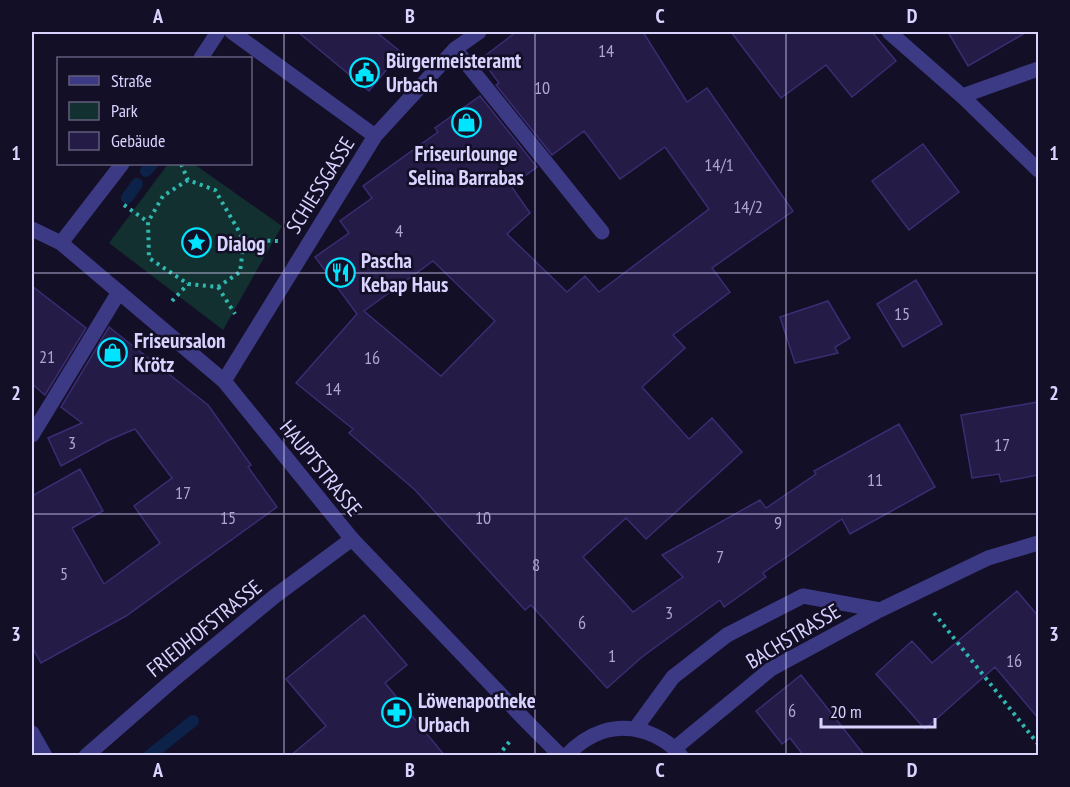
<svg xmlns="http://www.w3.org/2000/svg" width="1070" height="787" font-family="'PT Sans Narrow',sans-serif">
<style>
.green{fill:#12302f}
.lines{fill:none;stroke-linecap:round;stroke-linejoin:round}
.stream{stroke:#0c2248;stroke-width:12}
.building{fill:#241b47;stroke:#3b2d73;stroke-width:1.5;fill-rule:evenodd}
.path{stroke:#2fb8b0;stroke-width:4;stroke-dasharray:3 4.5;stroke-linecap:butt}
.service{stroke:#3d3a85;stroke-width:15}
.minor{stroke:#3d3a85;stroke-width:15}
.tertiary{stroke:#3d3a85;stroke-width:15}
.grid{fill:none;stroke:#d9d4ff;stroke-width:1.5;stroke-opacity:0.55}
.labels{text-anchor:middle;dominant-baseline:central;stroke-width:5;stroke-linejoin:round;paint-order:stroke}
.number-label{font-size:18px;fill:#aca6d1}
.poi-label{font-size:21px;font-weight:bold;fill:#d9d4ff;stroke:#130f26;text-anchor:start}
.street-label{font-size:21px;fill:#d9d4ff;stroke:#130f26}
.neatline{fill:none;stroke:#d9d4ff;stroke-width:2}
.grid-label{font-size:20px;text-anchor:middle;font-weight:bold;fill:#d9d4ff}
</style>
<rect width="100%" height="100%" fill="#130f26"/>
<path class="green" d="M 168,164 L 194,164 L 282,226 L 223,330 L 109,243 Z"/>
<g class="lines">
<path class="stream" d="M 146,171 L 152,164
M 127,198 L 137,184
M 149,756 L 193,721"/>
</g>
<path class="building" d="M 298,32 L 376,32 L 401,52 L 369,91 Z
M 516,32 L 643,32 L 687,102 L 707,88 L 793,211 L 712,268 L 730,292 L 673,335 L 685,348 L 642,387 L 689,439 L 712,418 L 742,452 L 646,539 L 626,518 L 583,557 L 633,612 L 683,577 L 662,555 L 760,500 L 766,508 L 816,474 L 814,471 L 899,424 L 935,487 L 850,534 L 842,519 L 763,573 L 766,577 L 724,607 L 720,600 L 642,657 L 607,688 L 531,605 L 525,610 L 415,490 L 349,433 L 353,429 L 296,383 L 357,314 L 315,257 L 349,233 L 340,221 L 372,198 L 363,186 L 438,132 L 435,128 L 480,96 L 537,167 L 511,186 L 530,213 L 507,234 L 567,292 L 585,276 L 599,292 L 709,209 L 665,147 L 620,179 L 584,131 L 552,155 L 496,85 L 499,83 L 481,59 ZM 433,261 L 495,321 L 441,376 L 364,311 Z
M 731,32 L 872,32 L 896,61 L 852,97 L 826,65 L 781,98 Z
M 948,32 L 1027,32 L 968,66 Z
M 923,144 L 959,192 L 909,230 L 872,181 Z
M 916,280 L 942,324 L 903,347 L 877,304 Z
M 32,286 L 86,328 L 45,395 L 32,384 Z
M 828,301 L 850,338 L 835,347 L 838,353 L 795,363 L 780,317 Z
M 109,327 L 208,405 L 251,465 L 248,467 L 277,507 L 126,616 L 41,663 L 32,647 L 32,496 L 80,469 L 103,511 L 72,528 L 104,584 L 160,543 L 134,506 L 172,478 L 135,429 L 109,440 L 61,466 L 48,438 L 82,423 L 61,407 Z
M 1038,402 L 1038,475 L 1001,482 L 999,474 L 972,478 L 961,415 Z
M 1017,591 L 1038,616 L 1038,718 L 995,667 L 925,729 L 876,674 L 912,641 L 932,663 Z
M 364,615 L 407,665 L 385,683 L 445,756 L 290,756 L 326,726 L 286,679 Z
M 801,675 L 828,709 L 865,756 L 804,756 L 790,738 L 782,744 L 756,711 Z"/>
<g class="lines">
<path class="path" d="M 181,164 L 188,180 L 215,190 L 244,240 L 279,241
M 188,180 L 163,196 L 148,222 L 149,258 L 188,284 L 218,287 L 240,272 L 244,240
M 124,205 L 148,222
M 218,287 L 235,314
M 172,301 L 188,284
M 934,613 L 1038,744
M 498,756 L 510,741"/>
<path class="service" d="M 455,49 L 602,232
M 962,96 L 1038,170"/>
<path class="minor" d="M 232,32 L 375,136
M 889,32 L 962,96 L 1038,69
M 201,58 L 218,32
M 61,243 L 122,164
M 224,381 L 375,136 L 455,49 L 479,32
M 32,435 L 119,292
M 635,729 L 673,677 L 727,635 L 803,596 L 880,610
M 32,733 L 45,756
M 675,748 L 771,669 L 880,610 L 988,558 L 1038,543
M 86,756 L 172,681 L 275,596 L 352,539"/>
<path class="tertiary" d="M 32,229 L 61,243 L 224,381 L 352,539 L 528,723 L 561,756
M 566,756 C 588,733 615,722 646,732 C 660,737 672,744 681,756"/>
</g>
<path class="grid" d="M 284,32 L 284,756M 535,32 L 535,756M 786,32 L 786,756M 32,273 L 1038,273M 32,514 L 1038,514"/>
<defs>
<symbol id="civic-ring" viewBox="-11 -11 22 22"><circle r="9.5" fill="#130f26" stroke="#00e5ff" stroke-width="1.5"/><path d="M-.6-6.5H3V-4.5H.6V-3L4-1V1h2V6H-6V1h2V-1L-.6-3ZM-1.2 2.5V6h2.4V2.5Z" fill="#00e5ff"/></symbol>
<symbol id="shop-ring" viewBox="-11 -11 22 22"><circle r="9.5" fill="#130f26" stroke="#00e5ff" stroke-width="1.5"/><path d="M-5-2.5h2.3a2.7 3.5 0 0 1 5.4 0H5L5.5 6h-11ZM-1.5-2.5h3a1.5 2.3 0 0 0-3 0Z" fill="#00e5ff"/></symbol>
<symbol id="sight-ring" viewBox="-11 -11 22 22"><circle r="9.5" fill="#130f26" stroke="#00e5ff" stroke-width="1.5"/><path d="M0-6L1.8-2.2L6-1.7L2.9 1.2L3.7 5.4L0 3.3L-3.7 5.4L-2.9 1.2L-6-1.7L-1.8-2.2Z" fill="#00e5ff"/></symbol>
<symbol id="restaurant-ring" viewBox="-11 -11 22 22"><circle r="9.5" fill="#130f26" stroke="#00e5ff" stroke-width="1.5"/><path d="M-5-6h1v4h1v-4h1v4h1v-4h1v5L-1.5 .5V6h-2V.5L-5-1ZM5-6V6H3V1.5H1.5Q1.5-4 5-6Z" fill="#00e5ff"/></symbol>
<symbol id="pharmacy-ring" viewBox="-11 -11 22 22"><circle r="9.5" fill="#130f26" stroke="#00e5ff" stroke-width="1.5"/><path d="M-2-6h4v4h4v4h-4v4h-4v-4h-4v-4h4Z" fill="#00e5ff"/></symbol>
</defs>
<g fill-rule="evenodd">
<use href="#civic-ring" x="348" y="56" width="33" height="33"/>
<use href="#shop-ring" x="450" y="106" width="33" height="33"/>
<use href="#sight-ring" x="180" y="226" width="33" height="33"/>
<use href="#restaurant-ring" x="324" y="256" width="33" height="33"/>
<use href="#shop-ring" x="96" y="336" width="33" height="33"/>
<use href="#pharmacy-ring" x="380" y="696" width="33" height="33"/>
</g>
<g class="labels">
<g class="number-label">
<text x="606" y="50">14</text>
<text x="542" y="87">10</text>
<text x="719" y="164">14/1</text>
<text x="748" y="206">14/2</text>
<text x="399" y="230">4</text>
<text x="902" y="313">15</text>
<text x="47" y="356">21</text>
<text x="372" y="357">16</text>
<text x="333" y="388">14</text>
<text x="72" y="442">3</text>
<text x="1002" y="444">17</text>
<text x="875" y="479">11</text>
<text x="183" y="492">17</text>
<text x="228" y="517">15</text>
<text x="483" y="517">10</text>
<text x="778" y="522">9</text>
<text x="720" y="556">7</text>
<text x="536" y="564">8</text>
<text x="64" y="573">5</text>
<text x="669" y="612">3</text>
<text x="582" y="622">6</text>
<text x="612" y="655">1</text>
<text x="1014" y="660">16</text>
<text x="792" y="710">6</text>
</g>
<g class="poi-label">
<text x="386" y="60">Bürgermeisteramt<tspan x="386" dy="24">Urbach</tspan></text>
<text x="466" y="153" text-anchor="middle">Friseurlounge<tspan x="466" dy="24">Selina Barrabas</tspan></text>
<text x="217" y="243">Dialog</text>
<text x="361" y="260">Pascha<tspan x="361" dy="24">Kebap Haus</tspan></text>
<text x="134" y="340">Friseursalon<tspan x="134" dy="24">Krötz</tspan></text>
<text x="418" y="700">Löwenapotheke<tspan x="418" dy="24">Urbach</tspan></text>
</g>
<g class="street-label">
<text transform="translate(320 185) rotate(-58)">SCHIESSGASSE</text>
<text transform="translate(321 468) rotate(51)">HAUPTSTRASSE</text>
<text transform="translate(204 628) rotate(-39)">FRIEDHOFSTRASSE</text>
<text transform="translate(793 636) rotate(-31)">BACHSTRASSE</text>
</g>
</g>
<rect width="1070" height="787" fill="none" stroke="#130f26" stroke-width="66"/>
<rect x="57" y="57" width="195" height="108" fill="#130f26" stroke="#625e7d" stroke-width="1.5"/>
<rect x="69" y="76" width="30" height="9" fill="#3d3a85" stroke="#625e7d" stroke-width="1.5"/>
<text x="111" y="87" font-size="18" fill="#d9d4ff">Straße</text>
<rect x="69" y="102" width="30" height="18" fill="#12302f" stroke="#625e7d" stroke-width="1.5"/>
<text x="111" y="117" font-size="18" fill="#d9d4ff">Park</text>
<rect x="69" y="132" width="30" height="18" fill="#241b47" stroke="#625e7d" stroke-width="1.5"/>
<text x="111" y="147" font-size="18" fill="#d9d4ff">Gebäude</text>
<path d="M821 718v9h114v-9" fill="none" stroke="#d9d4ff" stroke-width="3"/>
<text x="830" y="718" font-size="18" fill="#d9d4ff" stroke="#130f26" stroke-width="4.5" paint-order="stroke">20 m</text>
<rect x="33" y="33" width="1004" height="721" class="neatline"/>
<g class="grid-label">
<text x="158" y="23">A</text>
<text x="410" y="23">B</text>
<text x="660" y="23">C</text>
<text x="912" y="23">D</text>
<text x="16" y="160">1</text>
<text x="1054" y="160">1</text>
<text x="16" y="400">2</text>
<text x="1054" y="400">2</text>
<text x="16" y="641">3</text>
<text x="1054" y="641">3</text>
<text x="158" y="777">A</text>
<text x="410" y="777">B</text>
<text x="660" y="777">C</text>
<text x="912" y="777">D</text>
</g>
</svg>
